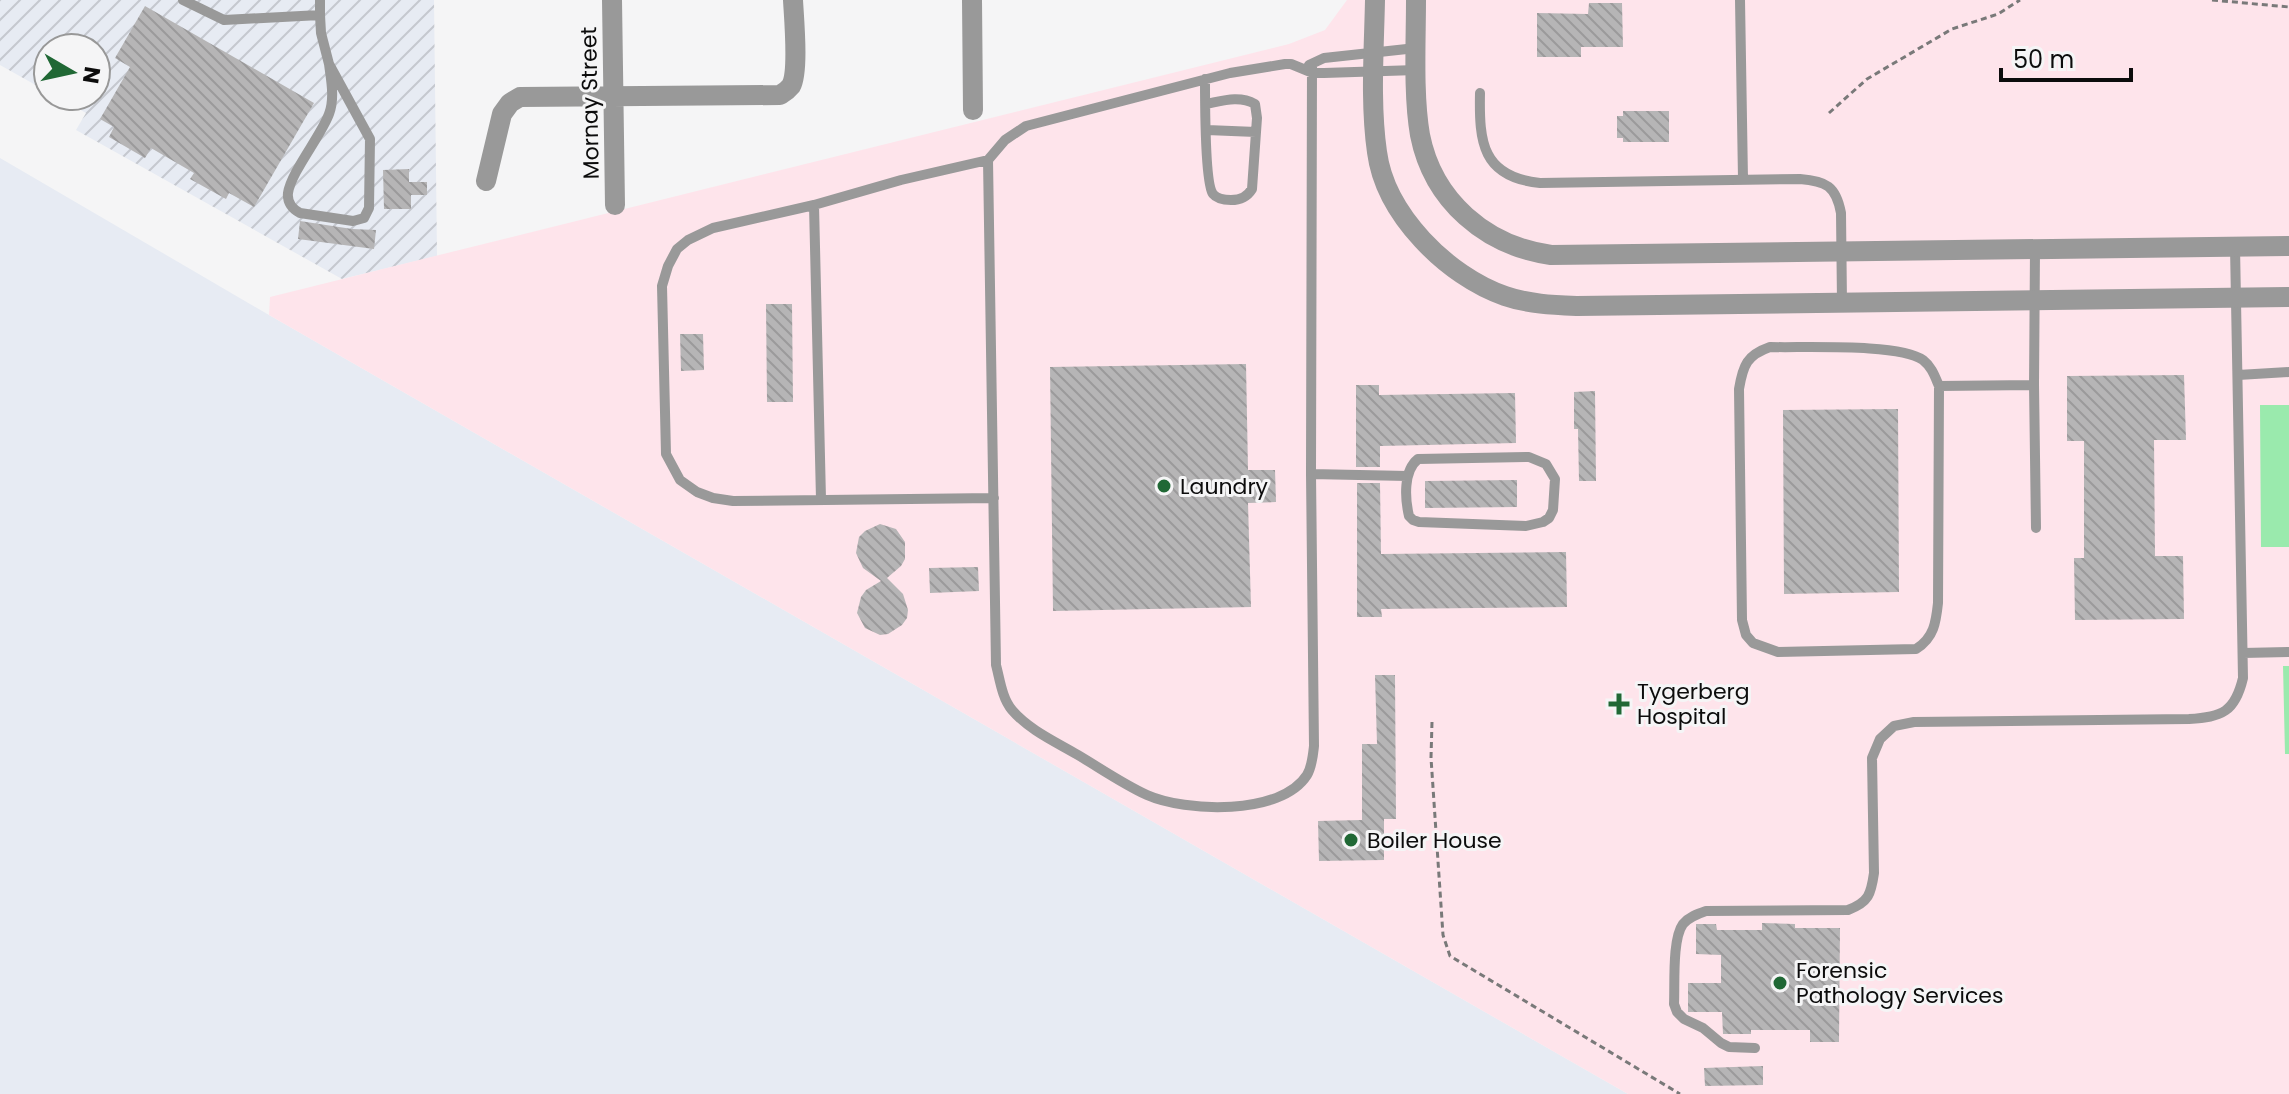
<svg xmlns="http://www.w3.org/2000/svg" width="2289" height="1094" font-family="Poppins,sans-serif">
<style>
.built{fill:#e7ebf3}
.industrial{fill:url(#industrial-furrows)}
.medical{fill:#fee4eb}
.pitch{fill:#9aeaad}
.building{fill:url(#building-back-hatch)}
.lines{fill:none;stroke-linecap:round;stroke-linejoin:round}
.path{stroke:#797979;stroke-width:3;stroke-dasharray:6 4;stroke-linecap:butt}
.lane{stroke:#999;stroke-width:10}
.street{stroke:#999;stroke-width:20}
.poi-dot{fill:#206835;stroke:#f5f5f6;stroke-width:3}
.labels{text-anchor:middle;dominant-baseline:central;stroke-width:6;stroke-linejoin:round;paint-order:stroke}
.street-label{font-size:22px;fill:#0c0c0c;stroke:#f5f5f6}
.poi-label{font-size:22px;fill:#0c0c0c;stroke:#f5f5f6;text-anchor:start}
</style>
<defs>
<pattern id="industrial-furrows" width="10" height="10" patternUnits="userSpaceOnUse" patternTransform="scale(2)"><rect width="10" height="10" fill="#e7ebf3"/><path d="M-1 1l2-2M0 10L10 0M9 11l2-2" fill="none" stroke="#c5c8cf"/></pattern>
<pattern id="building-back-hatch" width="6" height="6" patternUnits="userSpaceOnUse" patternTransform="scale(2)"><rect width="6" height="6" fill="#b6b5b6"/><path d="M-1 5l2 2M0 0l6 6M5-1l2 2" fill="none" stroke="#9b9a9b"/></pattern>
</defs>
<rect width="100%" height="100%" fill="#f5f5f6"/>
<path class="built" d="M 0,158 L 269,315 L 1628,1094 L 0,1094 Z"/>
<path class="industrial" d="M 0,0 L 434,0 L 437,256 L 342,279 L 76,130 L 86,113 L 56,96 L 96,96 L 96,48 L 48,48 L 48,92 L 0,65 Z"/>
<path class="medical" d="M 1347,0 L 2289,0 L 2289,1094 L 1628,1094 L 269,315 L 270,297 L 1289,44 L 1325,30 Z"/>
<path class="pitch" d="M 2260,405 L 2289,405 L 2289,547 L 2261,547 Z
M 2283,666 L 2289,666 L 2289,754 L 2285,754 Z"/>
<path class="building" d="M 1589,3 L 1622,3 L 1623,47 L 1581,47 L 1581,57 L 1537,57 L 1537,13 L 1588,14 Z
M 145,6 L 314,103 L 254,207 L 229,193 L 226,199 L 190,179 L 194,173 L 151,148 L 145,158 L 109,137 L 114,127 L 100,119 L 130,67 L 115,58 Z
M 1623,111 L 1669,111 L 1669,142 L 1623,142 L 1623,138 L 1617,138 L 1617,116 L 1623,116 Z
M 409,169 L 409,182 L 427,182 L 427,195 L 411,195 L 411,209 L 384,209 L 383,170 Z
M 300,221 L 352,229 L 376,230 L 374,249 L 298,239 Z
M 766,304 L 792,304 L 793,402 L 767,402 Z
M 680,334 L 703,334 L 704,370 L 681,371 Z
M 1246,364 L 1248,470 L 1275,470 L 1276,502 L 1248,503 L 1251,607 L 1053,611 L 1050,367 Z
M 2184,375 L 2186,440 L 2154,440 L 2155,556 L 2183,556 L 2184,619 L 2075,620 L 2074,558 L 2084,558 L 2084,441 L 2067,441 L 2067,376 Z
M 1356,385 L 1379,385 L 1379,395 L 1515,393 L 1516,443 L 1380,446 L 1380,467 L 1356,467 Z
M 1595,391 L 1596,481 L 1579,481 L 1578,429 L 1574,429 L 1574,392 Z
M 1898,409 L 1899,592 L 1784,594 L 1783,410 Z
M 1517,480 L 1517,507 L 1425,508 L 1425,481 Z
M 1357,483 L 1380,483 L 1381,554 L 1566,552 L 1567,607 L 1381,609 L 1382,617 L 1357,617 Z
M 880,524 L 896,529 L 905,542 L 905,559 L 901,566 L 887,578 L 903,594 L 908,610 L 907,618 L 902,625 L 888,634 L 880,635 L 865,628 L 857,613 L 861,597 L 866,590 L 881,581 L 863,568 L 856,553 L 859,537 L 865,531 Z
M 978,567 L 979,591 L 930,593 L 929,568 Z
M 1375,675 L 1395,675 L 1396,819 L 1384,819 L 1384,860 L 1319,861 L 1318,821 L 1362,820 L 1362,744 L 1377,744 Z
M 1762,923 L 1795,924 L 1795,928 L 1840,928 L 1839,1042 L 1810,1042 L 1810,1030 L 1751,1030 L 1751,1034 L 1723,1034 L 1722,1012 L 1688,1012 L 1688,983 L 1721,983 L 1721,955 L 1696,954 L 1696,924 L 1716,924 L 1717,930 L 1762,930 Z
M 1763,1066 L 1763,1085 L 1705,1086 L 1704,1068 Z"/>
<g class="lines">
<path class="path" d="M 2212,0 L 2289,7
M 1829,113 L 1867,79 L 1952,29 L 1998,14 L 2020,0
M 1432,722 L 1431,758 L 1443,935 L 1450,956 L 1680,1094"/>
<path class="lane" d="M 183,0 L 224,20 L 320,15 L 321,33 L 329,64 L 370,139 L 369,208 L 364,218 L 353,221 L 300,213 C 292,209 287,202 288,193 C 291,172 321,136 329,114 C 335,98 331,80 329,64
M 320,0 L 320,15
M 1740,0 L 1743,179
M 1309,65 L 1324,58 L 1416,48
M 1205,79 C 1205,97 1205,184 1213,194 C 1217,199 1225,200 1231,200 C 1241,200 1247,197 1252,189 L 1257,118 L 1255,104 C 1239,95 1222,101 1206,104
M 1480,93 C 1479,142 1482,177 1540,183 L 1800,179 C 1826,181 1836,186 1841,213 L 1842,303
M 1207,130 L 1256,132
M 988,160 L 996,665 C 1000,680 1002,698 1012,710 C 1029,730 1056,742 1078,755 C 1100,768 1123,784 1147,795 C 1185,812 1281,816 1307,775 C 1312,767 1313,755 1314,746 L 1311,474 L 1312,64
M 814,205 L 821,499
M 1770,347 C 1803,348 1900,343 1923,360 C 1932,367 1935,377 1939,386 L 1938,603 C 1936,622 1934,638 1916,649 L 1778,652 L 1753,643 L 1746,635 L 1742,620 L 1739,389 C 1743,365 1747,355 1770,347 Z
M 2238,375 L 2289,372
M 2034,385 L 2036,528
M 1939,386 L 2034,385 L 2035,250
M 1529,457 L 1546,464 L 1555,479 L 1553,510 L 1549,518 L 1543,522 L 1526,526 L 1419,522 L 1413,520 L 1409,516 C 1405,499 1403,471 1418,459 Z
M 1311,474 L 1407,476
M 994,498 L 733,501 L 713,498 L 697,492 L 680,480 L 666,454 L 662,286 L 668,266 L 677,249 L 688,240 L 713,228 L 814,205 L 901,180 L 988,160 L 1005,140 L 1026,126 L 1230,73 L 1285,64 L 1291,64 L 1313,73 L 1324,73 L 1416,70
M 2243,653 L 2289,652
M 1755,1048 L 1729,1047 L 1721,1043 L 1703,1028 L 1684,1019 L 1677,1012 L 1674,1004 C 1675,984 1672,939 1683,924 C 1689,917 1697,914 1706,911 L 1848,910 C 1869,902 1871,894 1874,873 L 1872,758 L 1880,739 L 1894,726 L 1914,722 L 2189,719 C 2222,717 2235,712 2243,678 L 2235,247"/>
<path class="street" d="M 612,0 L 615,205
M 972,0 L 973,110
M 1375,0 C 1374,50 1370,103 1377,152 C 1385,214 1447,276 1505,296 C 1528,304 1553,305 1577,306 L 2289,297
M 1416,0 C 1416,41 1413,95 1420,135 C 1433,201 1486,246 1551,255 L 2289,246
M 486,181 L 502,114 L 510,103 L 520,97 L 780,95 C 785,92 787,91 791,86 C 799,72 794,19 793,0"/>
</g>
<g class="poi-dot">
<circle cx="1164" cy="486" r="8"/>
<path d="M1615 692h8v8h8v8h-8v8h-8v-8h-8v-8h8z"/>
<circle cx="1351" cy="840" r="8"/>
<circle cx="1780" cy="983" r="8"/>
</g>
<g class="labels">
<g class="street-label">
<text transform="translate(590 103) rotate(-91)">Mornay Street</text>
</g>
<g class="poi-label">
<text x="1180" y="486">Laundry</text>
<text x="1637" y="691">Tygerberg<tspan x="1637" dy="25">Hospital</tspan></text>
<text x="1367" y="840">Boiler House</text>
<text x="1796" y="970">Forensic<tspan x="1796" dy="25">Pathology Services</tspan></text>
</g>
</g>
<g transform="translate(72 72) rotate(99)"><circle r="38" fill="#f5f5f6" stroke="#989898" stroke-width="2"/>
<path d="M0-6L14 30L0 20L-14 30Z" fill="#206835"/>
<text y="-12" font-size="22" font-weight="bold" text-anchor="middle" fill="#0c0c0c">N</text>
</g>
<path d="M2001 68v12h130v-12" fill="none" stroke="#0c0c0c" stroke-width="4"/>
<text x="2013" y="68" font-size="24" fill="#0c0c0c" stroke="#f5f5f6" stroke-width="6" paint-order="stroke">50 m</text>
</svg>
